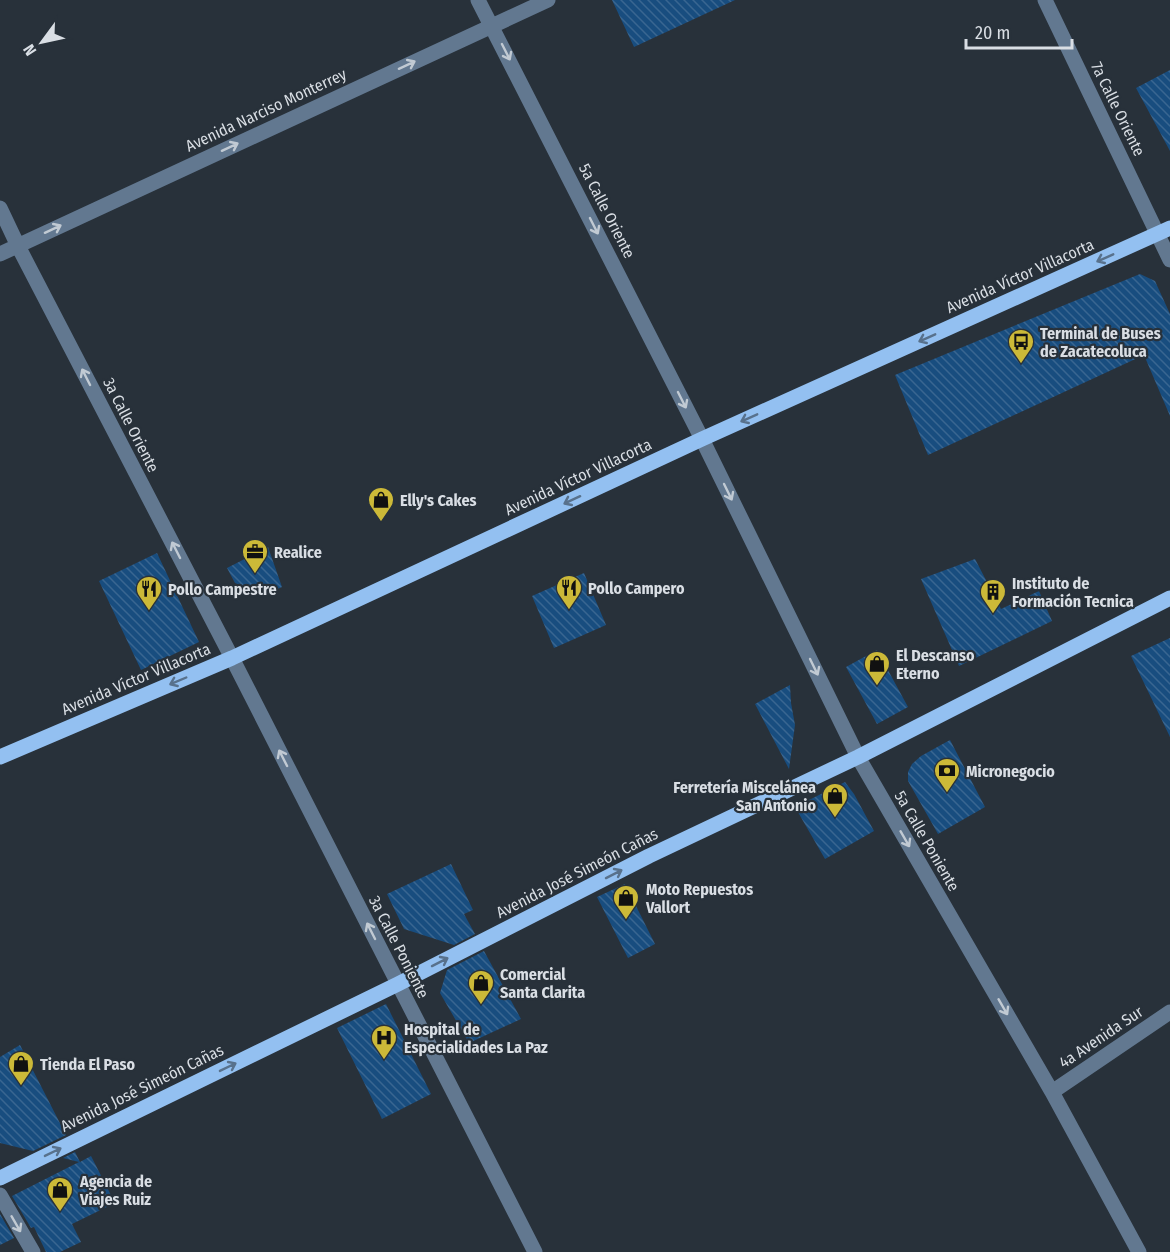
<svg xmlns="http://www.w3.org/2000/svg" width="1170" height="1252" font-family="'Fira Sans Condensed',sans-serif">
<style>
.building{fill:url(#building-back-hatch)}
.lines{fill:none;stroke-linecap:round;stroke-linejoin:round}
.minor{stroke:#627890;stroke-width:15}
.major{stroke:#93c0f1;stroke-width:15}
.oneway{stroke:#c1cad3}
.oneway2{stroke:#58718c}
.labels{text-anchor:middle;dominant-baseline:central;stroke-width:4.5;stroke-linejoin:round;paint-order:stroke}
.street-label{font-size:16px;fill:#d9dee4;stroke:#28313a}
.poi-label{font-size:16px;font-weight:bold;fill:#d9dee4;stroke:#28313a;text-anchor:start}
</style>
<defs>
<pattern id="building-back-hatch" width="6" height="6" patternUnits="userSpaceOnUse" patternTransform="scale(1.5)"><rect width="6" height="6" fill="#184d7f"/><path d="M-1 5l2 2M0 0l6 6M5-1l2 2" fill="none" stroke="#396691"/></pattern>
</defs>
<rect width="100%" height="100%" fill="#28313a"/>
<path class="building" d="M 612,0 L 735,0 L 634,47 Z
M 1170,70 L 1170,151 L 1136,88 Z
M 1140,274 L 1155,281 L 1170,314 L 1170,416 L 1144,355 L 928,455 L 895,375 Z
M 268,547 L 282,587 L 266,594 L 250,591 L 235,583 L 227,568 Z
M 157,553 L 199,642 L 141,670 L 99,581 Z
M 975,559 L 1001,609 L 1039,591 L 1052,621 L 959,666 L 921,579 Z
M 584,573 L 606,625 L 554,648 L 532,596 Z
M 1170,638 L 1170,737 L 1131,656 Z
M 877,650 L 908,707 L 877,724 L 846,667 Z
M 790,685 L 791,703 L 795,725 L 789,769 L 755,704 Z
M 950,740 L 985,807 L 938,834 L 908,781 L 908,772 L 912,764 L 921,756 Z
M 845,782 L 854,794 L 874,831 L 825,859 L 795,807 Z
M 451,864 L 473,910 L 464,914 L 475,934 L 454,945 L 404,929 L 387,894 Z
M 625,884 L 655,944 L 628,958 L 597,897 Z
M 484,951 L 521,1019 L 469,1043 L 440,993 L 447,970 Z
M 386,1004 L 431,1094 L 382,1119 L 337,1028 Z
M 20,1045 L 66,1135 L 33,1151 L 0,1143 L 0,1057 Z
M 75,1152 L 80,1162 L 91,1156 L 115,1203 L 72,1224 L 81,1242 L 60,1252 L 46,1252 L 34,1227 L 31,1228 L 12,1196 L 79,1162 L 63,1158 Z
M 0,1214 L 14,1238 L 0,1245 Z"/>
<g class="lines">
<path class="minor" d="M 478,0 L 702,439 L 858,757 L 1052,1092 L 1139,1252
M 1045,0 L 1170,260
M 0,208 L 18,246 L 232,658 L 535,1252
M 0,254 L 548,0
M 1052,1092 L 1170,1012
M 0,1195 L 33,1252"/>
<path class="major" d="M 0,757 L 232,658 L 702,439 L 1170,228
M 0,1178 L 398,984 L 649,856 L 858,757 L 1170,598"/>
</g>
<defs><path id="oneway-shaft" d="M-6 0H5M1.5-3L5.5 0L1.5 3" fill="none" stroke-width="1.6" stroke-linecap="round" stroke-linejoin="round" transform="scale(1.5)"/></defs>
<g class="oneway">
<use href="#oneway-shaft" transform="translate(506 52) rotate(63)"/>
<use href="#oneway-shaft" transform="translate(407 65) rotate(-25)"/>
<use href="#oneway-shaft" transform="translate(230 147) rotate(-25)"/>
<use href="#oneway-shaft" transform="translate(594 226) rotate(63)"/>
<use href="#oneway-shaft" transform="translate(53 229) rotate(-25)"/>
<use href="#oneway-shaft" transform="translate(86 377) rotate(-117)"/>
<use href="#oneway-shaft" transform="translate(682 400) rotate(63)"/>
<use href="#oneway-shaft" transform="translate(728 492) rotate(64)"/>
<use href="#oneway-shaft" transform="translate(176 550) rotate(-117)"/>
<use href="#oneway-shaft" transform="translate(814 667) rotate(64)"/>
<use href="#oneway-shaft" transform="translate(283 758) rotate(-117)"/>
<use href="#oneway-shaft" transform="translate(905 839) rotate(60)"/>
<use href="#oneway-shaft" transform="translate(371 931) rotate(-117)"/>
<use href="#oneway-shaft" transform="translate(1003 1007) rotate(60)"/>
<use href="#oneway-shaft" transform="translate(16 1224) rotate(60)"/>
</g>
<g class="oneway2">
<use href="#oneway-shaft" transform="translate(1105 258) rotate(156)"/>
<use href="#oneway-shaft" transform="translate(927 338) rotate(156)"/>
<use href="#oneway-shaft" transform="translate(749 418) rotate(156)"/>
<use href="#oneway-shaft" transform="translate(572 500) rotate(155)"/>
<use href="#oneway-shaft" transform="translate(178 681) rotate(157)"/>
<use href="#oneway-shaft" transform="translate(614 874) rotate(-27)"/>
<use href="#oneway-shaft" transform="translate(440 962) rotate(-27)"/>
<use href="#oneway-shaft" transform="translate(228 1067) rotate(-26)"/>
<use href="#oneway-shaft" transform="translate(53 1152) rotate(-26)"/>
</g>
<defs>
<symbol id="bus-pin" viewBox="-11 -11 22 30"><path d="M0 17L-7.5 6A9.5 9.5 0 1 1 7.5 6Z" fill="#ccb938" stroke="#28313a"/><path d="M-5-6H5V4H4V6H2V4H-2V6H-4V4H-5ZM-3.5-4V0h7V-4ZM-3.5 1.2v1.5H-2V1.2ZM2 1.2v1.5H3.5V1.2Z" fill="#111"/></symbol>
<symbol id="shop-pin" viewBox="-11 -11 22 30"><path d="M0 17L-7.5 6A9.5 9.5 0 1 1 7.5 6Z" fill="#ccb938" stroke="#28313a"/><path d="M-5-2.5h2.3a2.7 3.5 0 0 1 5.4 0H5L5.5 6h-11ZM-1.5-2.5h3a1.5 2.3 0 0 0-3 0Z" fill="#111"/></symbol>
<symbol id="office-pin" viewBox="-11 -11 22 30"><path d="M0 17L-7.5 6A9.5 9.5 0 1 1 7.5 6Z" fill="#ccb938" stroke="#28313a"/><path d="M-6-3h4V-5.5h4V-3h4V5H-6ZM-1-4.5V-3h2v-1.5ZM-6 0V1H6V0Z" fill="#111"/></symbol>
<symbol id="restaurant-pin" viewBox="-11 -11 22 30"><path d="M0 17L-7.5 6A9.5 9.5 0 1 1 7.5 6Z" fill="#ccb938" stroke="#28313a"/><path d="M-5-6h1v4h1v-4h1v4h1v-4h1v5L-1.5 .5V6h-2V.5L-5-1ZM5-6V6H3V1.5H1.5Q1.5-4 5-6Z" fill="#111"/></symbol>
<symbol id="building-pin" viewBox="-11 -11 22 30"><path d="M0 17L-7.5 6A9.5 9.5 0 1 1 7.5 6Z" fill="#ccb938" stroke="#28313a"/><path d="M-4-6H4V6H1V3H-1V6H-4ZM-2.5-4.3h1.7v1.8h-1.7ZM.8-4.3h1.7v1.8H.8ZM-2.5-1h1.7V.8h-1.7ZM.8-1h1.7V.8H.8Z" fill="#111"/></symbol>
<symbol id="bank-pin" viewBox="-11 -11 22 30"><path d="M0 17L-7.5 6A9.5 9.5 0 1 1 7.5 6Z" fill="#ccb938" stroke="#28313a"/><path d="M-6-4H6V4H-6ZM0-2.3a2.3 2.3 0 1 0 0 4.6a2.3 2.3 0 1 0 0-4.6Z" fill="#111"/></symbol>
<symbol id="hospital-pin" viewBox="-11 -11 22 30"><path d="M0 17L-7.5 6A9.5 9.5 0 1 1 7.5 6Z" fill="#ccb938" stroke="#28313a"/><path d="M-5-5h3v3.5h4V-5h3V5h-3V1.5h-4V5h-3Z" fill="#111"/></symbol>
</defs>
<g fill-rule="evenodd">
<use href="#bus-pin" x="1006" y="327" width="30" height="40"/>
<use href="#shop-pin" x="366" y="485" width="30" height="40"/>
<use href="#office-pin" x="240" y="537" width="30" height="40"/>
<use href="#restaurant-pin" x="554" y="573" width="30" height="40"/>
<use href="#restaurant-pin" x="134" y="574" width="30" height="40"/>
<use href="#building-pin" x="978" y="577" width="30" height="40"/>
<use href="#shop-pin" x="862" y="649" width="30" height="40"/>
<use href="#bank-pin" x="932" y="756" width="30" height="40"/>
<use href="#shop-pin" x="820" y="781" width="30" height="40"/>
<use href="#shop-pin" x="611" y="883" width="30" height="40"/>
<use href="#shop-pin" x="466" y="968" width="30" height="40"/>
<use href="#hospital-pin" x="369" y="1023" width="30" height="40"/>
<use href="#shop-pin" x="6" y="1049" width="30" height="40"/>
<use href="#shop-pin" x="45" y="1175" width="30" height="40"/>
</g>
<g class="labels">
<g class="street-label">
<text transform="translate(1118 109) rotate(64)">7a Calle Oriente</text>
<text transform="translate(266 110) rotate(-25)">Avenida Narciso Monterrey</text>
<text transform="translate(607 211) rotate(63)">5a Calle Oriente</text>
<text transform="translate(1020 276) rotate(-24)">Avenida Víctor Villacorta</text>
<text transform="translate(131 425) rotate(63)">3a Calle Oriente</text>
<text transform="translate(578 477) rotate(-25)">Avenida Víctor Villacorta</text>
<text transform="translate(136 679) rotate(-23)">Avenida Víctor Villacorta</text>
<text transform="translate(927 841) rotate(60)">5a Calle Poniente</text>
<text transform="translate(577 873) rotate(-27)">Avenida José Simeón Cañas</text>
<text transform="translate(399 947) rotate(63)">3a Calle Poniente</text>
<text transform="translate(1101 1037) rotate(-34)">4a Avenida Sur</text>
<text transform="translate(142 1088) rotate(-26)">Avenida José Simeón Cañas</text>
</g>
<g class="poi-label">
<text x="1040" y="333">Terminal de Buses<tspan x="1040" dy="18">de Zacatecoluca</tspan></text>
<text x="400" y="500">Elly's Cakes</text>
<text x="274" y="552">Realice</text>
<text x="1012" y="583">Instituto de<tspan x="1012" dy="18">Formación Tecnica</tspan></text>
<text x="588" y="588">Pollo Campero</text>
<text x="168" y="589">Pollo Campestre</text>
<text x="896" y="655">El Descanso<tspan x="896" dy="18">Eterno</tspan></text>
<text x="966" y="771">Micronegocio</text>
<text x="816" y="787" text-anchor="end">Ferretería Miscelánea<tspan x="816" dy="18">San Antonio</tspan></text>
<text x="646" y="889">Moto Repuestos<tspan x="646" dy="18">Vallort</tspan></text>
<text x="500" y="974">Comercial<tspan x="500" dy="18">Santa Clarita</tspan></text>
<text x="404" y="1029">Hospital de<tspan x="404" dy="18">Especialidades La Paz</tspan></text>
<text x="40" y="1064">Tienda El Paso</text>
<text x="80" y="1181">Agencia de<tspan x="80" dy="18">Viajes Ruiz</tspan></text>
</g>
</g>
<g transform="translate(42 42) rotate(237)" stroke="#28313a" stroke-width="4.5" paint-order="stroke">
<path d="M0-4.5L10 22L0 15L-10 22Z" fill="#d9dee4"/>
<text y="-9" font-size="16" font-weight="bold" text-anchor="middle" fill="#d9dee4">N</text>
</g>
<path d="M966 39v9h106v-9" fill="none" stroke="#d9dee4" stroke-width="3"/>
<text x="975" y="39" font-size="18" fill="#d9dee4" stroke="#28313a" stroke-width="4.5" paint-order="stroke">20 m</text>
</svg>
